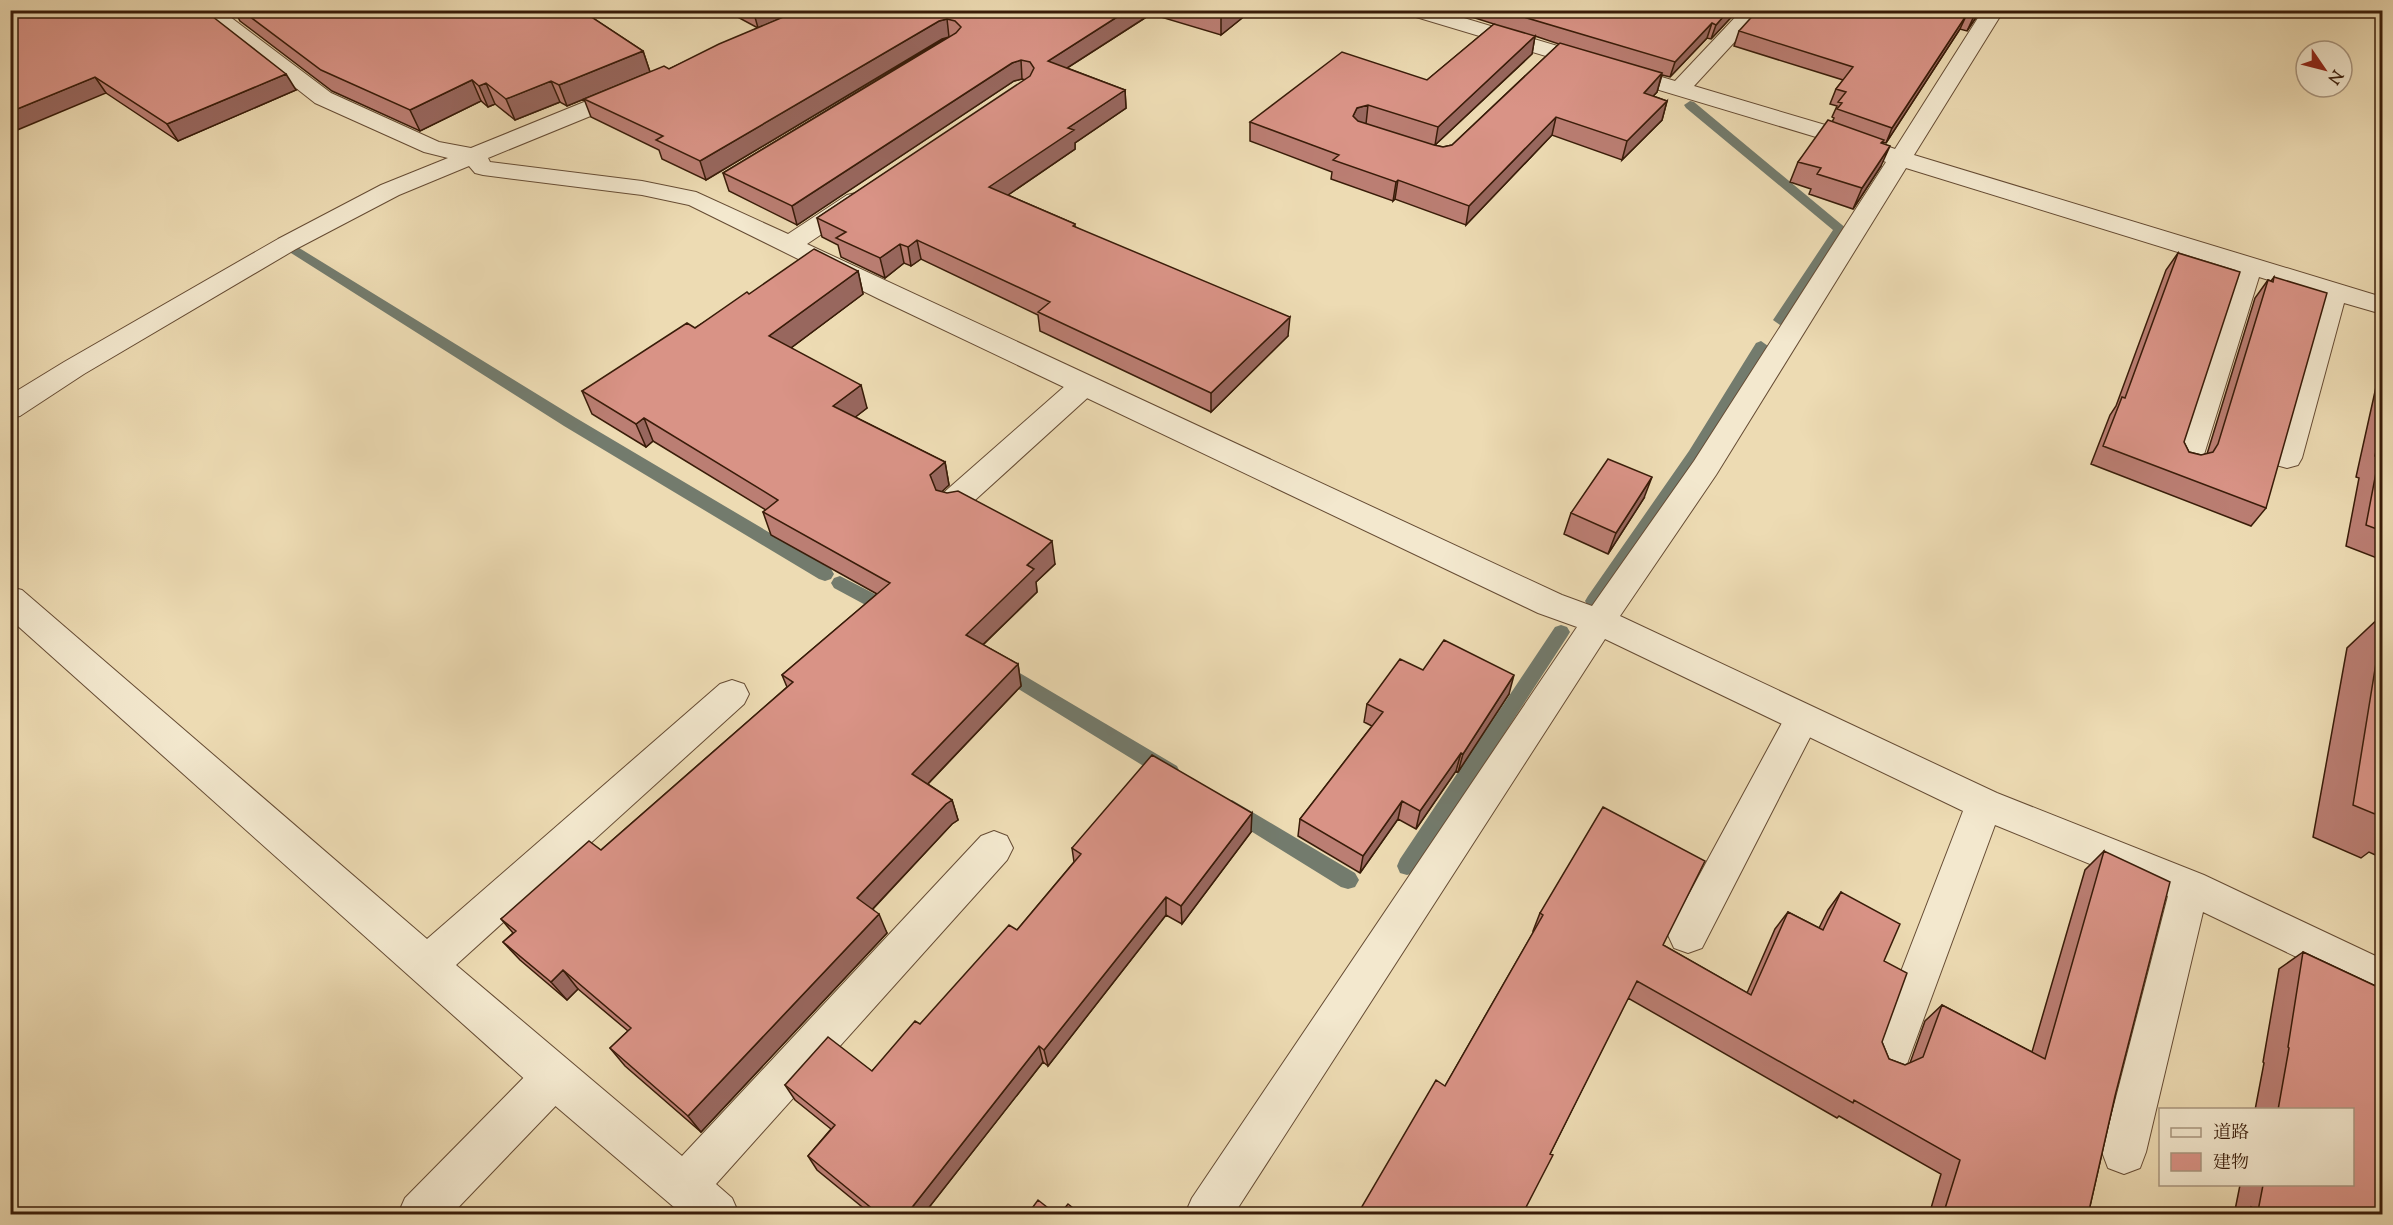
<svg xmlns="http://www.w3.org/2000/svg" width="2393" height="1225" font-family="'Sorts Mill Goudy','Noto Serif JP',serif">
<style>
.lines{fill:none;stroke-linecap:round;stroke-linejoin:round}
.stream{fill:#737b6d;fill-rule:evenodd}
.lane-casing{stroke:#664c34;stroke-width:2}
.street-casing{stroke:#664c34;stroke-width:2}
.lane{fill:#f3e8ce;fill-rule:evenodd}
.street{fill:#f3e8ce;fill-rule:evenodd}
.wall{fill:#bb7e73;stroke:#391c09;stroke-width:1.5;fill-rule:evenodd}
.shaded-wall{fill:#98675e;stroke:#391c09;stroke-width:1.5}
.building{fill:#d99386;stroke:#391c09;stroke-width:1.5}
</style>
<rect width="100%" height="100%" fill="#eddbb3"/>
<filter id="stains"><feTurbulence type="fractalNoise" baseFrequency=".00333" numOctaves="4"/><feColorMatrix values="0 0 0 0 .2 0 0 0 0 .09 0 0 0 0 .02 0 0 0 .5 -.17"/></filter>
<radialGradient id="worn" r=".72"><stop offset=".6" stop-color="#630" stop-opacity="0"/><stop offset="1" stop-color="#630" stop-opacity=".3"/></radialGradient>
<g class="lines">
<path class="stream" d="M 1690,101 L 1694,102 L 1847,229 L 1785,323 L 1780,325 L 1773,320 L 1833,230 L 1686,108 L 1684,105 Z
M 296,246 L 576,418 L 831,569 L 834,574 L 831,579 L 825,581 L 819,579 L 564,426 L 291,253 L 289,250 Z
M 1761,341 L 1768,346 L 1701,459 L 1600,606 L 1594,608 L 1588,606 L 1585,601 L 1588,596 L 1689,451 L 1756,343 Z
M 840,576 L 898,606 L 901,611 L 898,616 L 892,618 L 886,616 L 834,588 L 831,583 L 834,578 Z
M 1561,625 L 1567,627 L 1570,632 L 1567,637 L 1414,873 L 1407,875 L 1400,873 L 1397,866 L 1400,859 L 1555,627 Z
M 1001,662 L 1177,766 L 1180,772 L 1177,778 L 1170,780 L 1163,778 L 994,674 L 992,669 L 994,664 Z
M 1232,800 L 1355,873 L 1359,880 L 1355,887 L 1348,889 L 1341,887 L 1225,815 L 1222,809 L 1225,803 Z"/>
<defs>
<path id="lane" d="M 1084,376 L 1094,378 L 1098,385 L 1094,392 L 963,511 L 952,514 L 941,511 L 937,503 L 941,495 L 1074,378 Z
M 1802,704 L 1814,708 L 1820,718 L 1702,948 L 1688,953 L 1674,948 L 1668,935 L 1674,922 L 1790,708 Z
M 554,1056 L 569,1062 L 575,1077 L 569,1092 L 452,1214 L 398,1214 L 405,1198 L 539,1062 Z"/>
<path id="street" d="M 197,10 L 221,10 L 331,93 L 439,142 L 471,148 L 621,87 L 629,85 L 637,87 L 640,92 L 637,97 L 488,158 L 490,162 L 642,181 L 696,192 L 788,234 L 847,195 L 856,193 L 865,195 L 868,200 L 865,205 L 807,244 L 1562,595 L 1592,606 L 1694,461 L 1886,162 L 1816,137 L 1406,14 L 1403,10 L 1437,10 L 1675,81 L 1742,10 L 1764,10 L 1694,86 L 1832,127 L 1895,149 L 1983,10 L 2004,10 L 1914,155 L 2382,297 L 2382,314 L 2344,303 L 2302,458 L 2298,465 L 2287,468 L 2276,465 L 2272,458 L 2320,296 L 2259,277 L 2202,461 L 2198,468 L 2187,471 L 2176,468 L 2172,461 L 2236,270 L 1906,168 L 1716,475 L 1620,616 L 1997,793 L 2204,875 L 2382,959 L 2382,998 L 2203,912 L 2146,1152 L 2140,1168 L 2124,1174 L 2108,1168 L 2102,1152 L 2168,896 L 1995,825 L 1904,1072 L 1889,1078 L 1874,1072 L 1868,1057 L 1963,811 L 1605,639 L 1234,1214 L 1185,1214 L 1192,1198 L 1577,627 L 1538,613 L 879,299 L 689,205 L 642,195 L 483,175 L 475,173 L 469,166 L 399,195 L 296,249 L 84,374 L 20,416 L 10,418 L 10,395 L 64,362 L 278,239 L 381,185 L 448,158 L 424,152 L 315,103 Z
M 10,587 L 22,590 L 427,939 L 720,684 L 732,680 L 744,684 L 749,694 L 744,704 L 456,965 L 682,1156 L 981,836 L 994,831 L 1007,836 L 1013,848 L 1007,860 L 716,1184 L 732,1198 L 739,1214 L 682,1214 L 539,1092 L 10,619 Z"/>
</defs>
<use href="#lane" class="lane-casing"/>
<use href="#street" class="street-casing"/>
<use href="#lane" class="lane"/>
<use href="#street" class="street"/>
</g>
<path class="wall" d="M 234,10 L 613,10 L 591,17 L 643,51 L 650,72 L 669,69 L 758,28 L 730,13 L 729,10 L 1252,10 L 1221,35 L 1151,14 L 1067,68 L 1125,90 L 1126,108 L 1075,143 L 1075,149 L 1008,195 L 1075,224 L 1075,227 L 1288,336 L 1211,412 L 1040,331 L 1038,315 L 921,259 L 911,266 L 904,263 L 885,278 L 841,257 L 838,245 L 822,237 L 817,218 L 1026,80 L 1022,79 L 1014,81 L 797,225 L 729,191 L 723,173 L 948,37 L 942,39 L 706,180 L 662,159 L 659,150 L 591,117 L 584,99 L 567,106 L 560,102 L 515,120 L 495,104 L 488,107 L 481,101 L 420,131 L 332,91 L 240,21 Z
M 1450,10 L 1738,10 L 1711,39 L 1707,38 L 1670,77 L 1662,75 L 1657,92 L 1653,96 L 1667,101 L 1662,120 L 1622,160 L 1552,135 L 1466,225 L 1395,199 L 1393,201 L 1331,179 L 1332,172 L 1250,141 L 1250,122 L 1427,80 L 1494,24 ZM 1535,36 L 1559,44 L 1452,145 L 1443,147 L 1434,145 L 1435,145 L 1532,54 Z
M 1981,10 L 1967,31 L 1960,29 L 1886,143 L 1882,142 L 1881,166 L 1853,209 L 1809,194 L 1811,189 L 1790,182 L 1798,162 L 1832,122 L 1834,118 L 1832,117 L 1837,106 L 1830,104 L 1836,89 L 1843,80 L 1734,46 L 1739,31 Z
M 10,16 L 296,90 L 178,141 L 106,93 Z
M 2178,253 L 2184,442 L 2189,452 L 2201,455 L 2207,454 L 2255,298 L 2268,280 L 2271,281 L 2274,277 L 2266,508 L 2251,526 L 2091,464 L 2110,415 L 2116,406 L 2166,270 Z
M 858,271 L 863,294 L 791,348 L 867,408 L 855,417 L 945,462 L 949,485 L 941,492 L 1055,564 L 1036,582 L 1037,592 L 983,645 L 1018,664 L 1021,686 L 928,784 L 952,800 L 958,820 L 952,824 L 873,909 L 887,933 L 701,1132 L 625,1066 L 610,1048 L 628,1031 L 578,989 L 567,1000 L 520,960 L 503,942 L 513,933 L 501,919 L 601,850 L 787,687 L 782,675 L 877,594 L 771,535 L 763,512 L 766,510 L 653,441 L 646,447 L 592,414 L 582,391 L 695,328 L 749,294 Z
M 2382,360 L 2382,560 L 2346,546 L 2359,478 L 2356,477 Z
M 1644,498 L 1608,554 L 1564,534 L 1571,513 Z
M 2382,615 L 2382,858 L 2369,852 L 2361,858 L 2313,837 L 2347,648 Z
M 1423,670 L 1509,694 L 1458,772 L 1456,771 L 1416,829 L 1398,819 L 1360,873 L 1298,836 L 1300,819 L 1372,726 L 1364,722 L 1367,704 Z
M 1251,832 L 1182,924 L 1166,915 L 1048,1066 L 1043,1062 L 923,1215 L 872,1215 L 817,1170 L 808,1156 L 831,1129 L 795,1100 L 785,1085 L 872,1071 L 1017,930 L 1074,862 L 1072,848 Z
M 2104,851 L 2115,1096 L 2088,1215 L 1929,1215 L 1941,1174 L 1839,1116 L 1837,1118 L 1628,998 L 1550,1154 L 1445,1086 L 1534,931 L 1533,931 L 1540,913 L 1663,945 L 1747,993 L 1775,929 L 1788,912 L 1819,928 L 1828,910 L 1841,892 L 1884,961 L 1882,1042 L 1889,1059 L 1905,1065 L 1910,1063 L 1925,1021 L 1942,1005 L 2032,1052 L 2085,870 Z
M 2303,952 L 2382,989 L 2382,1215 L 2234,1215 L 2240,1185 L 2352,1185 L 2352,1110 L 2255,1110 L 2264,1063 L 2263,1062 L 2279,969 Z"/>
<path class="shaded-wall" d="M 571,10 L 613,10 L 575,22 Z
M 753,10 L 800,10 L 758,28 Z
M 1128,10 L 1151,10 L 1151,14 L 1050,79 L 1048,61 Z
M 1229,10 L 1252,10 L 1221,35 L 1221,17 Z
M 1729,10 L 1738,10 L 1711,39 L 1716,25 Z
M 1978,10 L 1981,10 L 1967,31 L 1974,16 Z
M 1967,14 L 1960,29 L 1886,143 L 1892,128 Z
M 947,19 L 949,37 L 942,39 L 706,180 L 700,161 L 939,21 Z
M 1712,23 L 1707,38 L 1670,77 L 1675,62 Z
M 1535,36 L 1532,54 L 1435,145 L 1438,127 Z
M 643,51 L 650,72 L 567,106 L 559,85 Z
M 1021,60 L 1022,79 L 1014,81 L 797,225 L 792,206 L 1012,63 Z
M 1662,73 L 1657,92 L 1638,112 L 1644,93 Z
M 286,74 L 296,90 L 178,141 L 167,124 Z
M 95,77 L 106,93 L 10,133 L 10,112 Z
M 472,80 L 481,101 L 420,131 L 410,110 Z
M 551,81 L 560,102 L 515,120 L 506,99 Z
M 486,83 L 495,104 L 488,107 L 479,86 Z
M 1125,90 L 1126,108 L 1075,143 L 1075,149 L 992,206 L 989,187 L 1068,128 Z
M 1667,101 L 1662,120 L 1622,160 L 1627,141 Z
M 1368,105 L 1366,124 L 1355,127 L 1353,116 L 1357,108 Z
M 1556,117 L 1552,135 L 1466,225 L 1469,206 Z
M 1890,146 L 1881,166 L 1853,209 L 1862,188 Z
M 1398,180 L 1395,199 L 1393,201 L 1396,182 Z
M 917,240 L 921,259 L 911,266 L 908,247 Z
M 900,244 L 904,263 L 885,278 L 880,258 Z
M 858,271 L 863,294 L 776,359 L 769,336 Z
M 1290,317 L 1288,336 L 1211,412 L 1211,393 Z
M 861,385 L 867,408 L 840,429 L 833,406 Z
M 644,418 L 653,441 L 646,447 L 636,424 Z
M 945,462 L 949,485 L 935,498 L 930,475 Z
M 1652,477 L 1644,498 L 1608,554 L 1616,533 Z
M 1052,541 L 1055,564 L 1036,582 L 1037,592 L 970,657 L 966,635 L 1027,565 Z
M 1018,664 L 1021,686 L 918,794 L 912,774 Z
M 1514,675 L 1509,694 L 1458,772 L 1463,754 Z
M 1461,753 L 1456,771 L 1416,829 L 1420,811 Z
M 952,800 L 958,820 L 952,824 L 865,917 L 857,898 L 946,804 Z
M 1402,801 L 1398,819 L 1360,873 L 1363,856 Z
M 1252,813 L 1251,832 L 1182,924 L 1181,906 Z
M 1166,897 L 1166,915 L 1048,1066 L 1044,1050 Z
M 879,914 L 887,933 L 701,1132 L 688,1116 Z
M 563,970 L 578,989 L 567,1000 L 551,982 Z
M 1039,1046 L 1043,1062 L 923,1215 L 906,1215 Z"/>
<path class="building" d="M 27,10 L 183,10 L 195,17 L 208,13 L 286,74 L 167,124 L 95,77 L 10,112 L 10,16 Z
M 241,10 L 581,10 L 643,51 L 559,85 L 551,81 L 506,99 L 486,83 L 479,86 L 472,80 L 410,110 L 321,70 Z
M 800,10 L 1128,10 L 1048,61 L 1125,90 L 1068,128 L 1074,130 L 989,187 L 1075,224 L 1073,226 L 1290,317 L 1211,393 L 1038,312 L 1050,302 L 917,240 L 908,247 L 900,244 L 880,258 L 836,238 L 846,232 L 817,218 L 1030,76 L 1034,68 L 1030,62 L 1021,60 L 1012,63 L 792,206 L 723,173 L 956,33 L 961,27 L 955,21 L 947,19 L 939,21 L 700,161 L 656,140 L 663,136 L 584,99 L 664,66 L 669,69 L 719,44 Z
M 1199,10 L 1229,10 L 1221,17 Z
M 1500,10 L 1729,10 L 1716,25 L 1712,23 L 1675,62 Z
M 1758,10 L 1978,10 L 1974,16 L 1967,14 L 1892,128 L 1837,109 L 1842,103 L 1838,102 L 1846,92 L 1836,89 L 1853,67 L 1739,31 Z
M 1494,24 L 1535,36 L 1438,127 L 1368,105 L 1357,108 L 1353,116 L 1358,121 L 1434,145 L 1443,147 L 1452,145 L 1560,43 L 1662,73 L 1644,93 L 1667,101 L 1627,141 L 1556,117 L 1469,206 L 1398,180 L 1396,182 L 1333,160 L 1339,155 L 1250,122 L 1342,52 L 1427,80 Z
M 1828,120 L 1884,140 L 1881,143 L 1890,146 L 1862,188 L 1817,174 L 1821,168 L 1798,162 Z
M 814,249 L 858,271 L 769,336 L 861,385 L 833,406 L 945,462 L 930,475 L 936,490 L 947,493 L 958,491 L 1052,541 L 1027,565 L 1034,569 L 966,635 L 1018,664 L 912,774 L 952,800 L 946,804 L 857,898 L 879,914 L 688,1116 L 610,1048 L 631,1028 L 563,970 L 551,982 L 503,942 L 516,931 L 501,919 L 589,841 L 601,850 L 793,682 L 782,675 L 890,583 L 763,512 L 778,500 L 644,418 L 636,424 L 582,391 L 687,323 L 695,328 L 747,292 L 749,294 Z
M 2178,253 L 2240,272 L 2184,442 L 2189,452 L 2201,455 L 2213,452 L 2218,444 L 2268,280 L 2273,282 L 2274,277 L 2327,293 L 2266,508 L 2103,446 L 2122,397 L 2125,398 Z
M 2382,423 L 2382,531 L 2366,525 L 2379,457 L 2375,456 Z
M 1608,459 L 1652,477 L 1616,533 L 1571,513 Z
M 2382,626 L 2382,817 L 2353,805 Z
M 1444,640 L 1514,675 L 1463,754 L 1461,753 L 1420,811 L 1402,801 L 1363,856 L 1300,819 L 1383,712 L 1367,704 L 1400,659 L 1423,670 Z
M 1152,755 L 1252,813 L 1181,906 L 1166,897 L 1044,1050 L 1039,1046 L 906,1215 L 880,1215 L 808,1156 L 835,1125 L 785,1085 L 828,1037 L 872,1071 L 915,1021 L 920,1024 L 1009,925 L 1017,930 L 1081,854 L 1072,848 Z
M 1603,807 L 1705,861 L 1663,945 L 1751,995 L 1788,912 L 1823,930 L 1841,892 L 1900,924 L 1884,961 L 1907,973 L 1882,1042 L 1889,1059 L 1905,1065 L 1923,1057 L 1942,1005 L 2045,1059 L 2104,851 L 2170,882 L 2115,1096 L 2088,1215 L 1943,1215 L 1960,1160 L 1854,1100 L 1853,1103 L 1637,981 L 1550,1154 L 1553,1155 L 1522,1215 L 1357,1215 L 1436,1080 L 1445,1086 L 1543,915 L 1540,913 Z
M 2303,952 L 2382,989 L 2382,1215 L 2250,1215 L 2251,1207 L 2258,1211 L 2263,1185 L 2352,1185 L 2352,1110 L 2278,1110 L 2289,1048 L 2288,1047 Z
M 1038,1200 L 1057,1215 L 1027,1215 Z
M 1068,1204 L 1082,1215 L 1059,1215 Z"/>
<rect width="2393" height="1225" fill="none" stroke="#eddbb3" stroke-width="36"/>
<rect x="12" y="12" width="2369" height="1201" fill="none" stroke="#391c09" stroke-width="3"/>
<rect x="18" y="18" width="2357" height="1189" fill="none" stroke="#391c09" stroke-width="1.5"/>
<rect x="2159" y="1108" width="195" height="78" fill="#f3e8ce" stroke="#a9967f" stroke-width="1.5"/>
<rect x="2171" y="1128" width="30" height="9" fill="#f3e8ce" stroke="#a9967f" stroke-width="1.5"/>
<text x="2213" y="1138" font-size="18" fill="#391c09">道路</text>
<rect x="2171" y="1153" width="30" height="18" fill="#d99386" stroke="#a9967f" stroke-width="1.5"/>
<text x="2213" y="1168" font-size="18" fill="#391c09">建物</text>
<g transform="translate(2324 69) rotate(125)"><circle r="28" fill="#f3e8ce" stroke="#a9967f" stroke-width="1.5"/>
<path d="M0-4.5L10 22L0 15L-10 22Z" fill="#8f2418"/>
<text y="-9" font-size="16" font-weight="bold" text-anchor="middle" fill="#391c09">N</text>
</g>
<rect width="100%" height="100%" filter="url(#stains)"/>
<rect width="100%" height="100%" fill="url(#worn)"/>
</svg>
